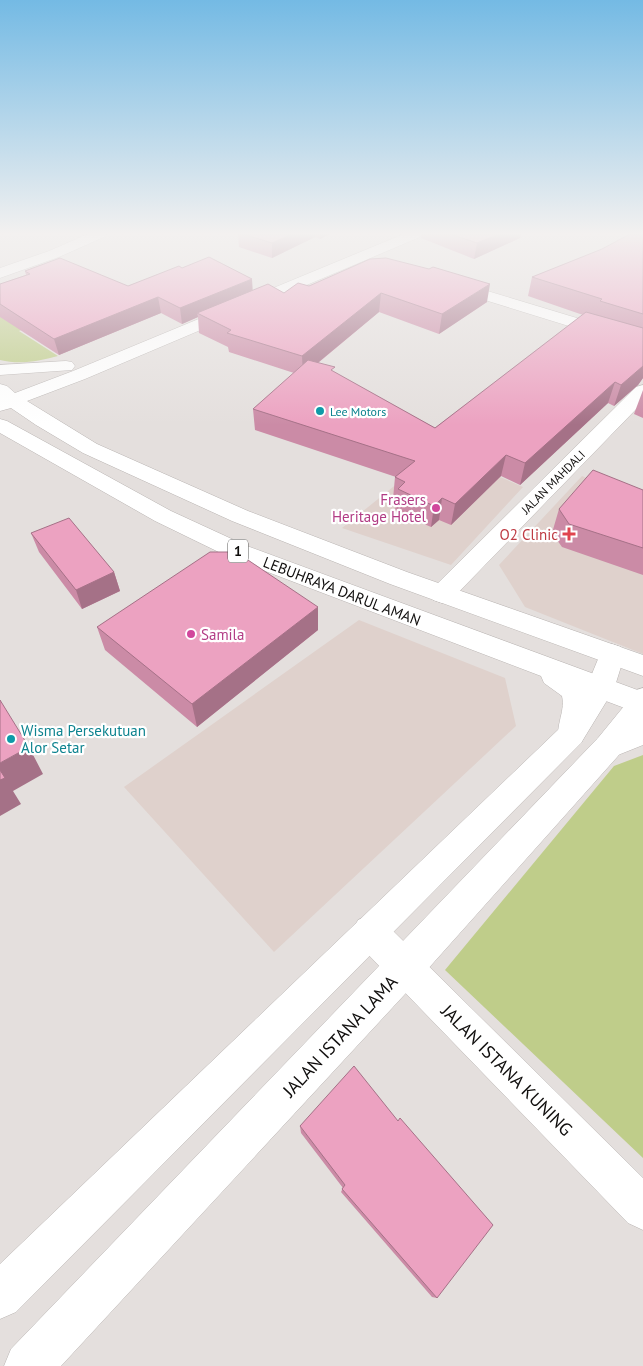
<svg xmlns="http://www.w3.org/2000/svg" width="643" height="1366" font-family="'PT Sans',sans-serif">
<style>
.built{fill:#dfd1cc}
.green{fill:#bfcd8a}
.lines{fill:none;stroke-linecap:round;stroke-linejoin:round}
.minor-casing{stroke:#b8b3b1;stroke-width:1}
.tertiary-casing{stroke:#b8b3b1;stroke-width:1}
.primary-casing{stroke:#b8b3b1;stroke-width:1}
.minor{fill:#fff;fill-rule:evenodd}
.tertiary{fill:#fff;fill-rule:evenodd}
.primary{fill:#fff;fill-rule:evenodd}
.wall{fill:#cb8ba6}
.shaded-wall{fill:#a57187}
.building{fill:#eca2c1;stroke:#a57187}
.culture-dot{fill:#0f9aa8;stroke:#fff;stroke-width:2}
.hotel-dot{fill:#d1479c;stroke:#fff;stroke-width:2}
.health-dot{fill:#e0444e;stroke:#fff;stroke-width:2}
.labels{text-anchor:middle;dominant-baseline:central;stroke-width:4.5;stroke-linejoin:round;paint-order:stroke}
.far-culture-label{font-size:12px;fill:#0d838f;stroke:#fff;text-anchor:start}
.far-street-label{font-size:12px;fill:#0f0d0c;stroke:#fff}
.shield{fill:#fff;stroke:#575655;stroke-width:1}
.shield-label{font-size:14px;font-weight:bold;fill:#0f0d0c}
.hotel-label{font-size:15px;fill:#b23c85;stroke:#fff;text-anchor:end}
.health-label{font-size:15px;fill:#be3a42;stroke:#fff;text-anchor:end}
.street-label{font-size:15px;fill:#0f0d0c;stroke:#fff}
.culture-label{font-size:15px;fill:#0d838f;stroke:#fff;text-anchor:start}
.near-street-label{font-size:18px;fill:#0f0d0c;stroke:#fff}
</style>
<rect width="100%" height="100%" fill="#e4dfdd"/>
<path class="built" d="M 439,450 L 523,487 L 451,565 L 342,528 Z
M 582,476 L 643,501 L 643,654 L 525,607 L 499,565 Z
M 359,620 L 505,678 L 516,726 L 274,952 L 124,787 Z"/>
<path class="green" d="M 0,291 L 46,320 L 19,331 L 58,356 C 38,361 21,365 0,360 Z
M 643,755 L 643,1158 L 445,970 L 614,766 Z"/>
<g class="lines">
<defs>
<path id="minor" d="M 88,234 L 106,234 L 104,237 L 59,257 L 0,278 L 0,268 L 49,251 Z
M 451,280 L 643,338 L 643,349 L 446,288 L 443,285 L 446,282 Z
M 643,385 L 643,402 L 451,600 L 442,603 L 433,600 L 430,594 L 433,588 L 636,387 Z
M 370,915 L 382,920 L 643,1178 L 643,1230 L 628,1223 L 358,944 L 352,932 L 358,920 Z"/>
<path id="tertiary" d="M 612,644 L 621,647 L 625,654 L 614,689 L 581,743 L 16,1312 L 0,1319 L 0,1264 L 561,727 L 587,686 L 603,647 Z
M 643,688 L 643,724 L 618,756 L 418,980 L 61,1366 L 4,1366 L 11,1349 L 598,738 L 629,700 L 633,691 Z"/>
<path id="primary" d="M 404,234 L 422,234 L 420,237 L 85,379 L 27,401 L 97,444 L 248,511 L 407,572 L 643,655 L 643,676 L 390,584 L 232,521 L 83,453 L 36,425 L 11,408 L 0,411 L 0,384 L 7,386 L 15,393 L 73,371 Z
M 66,361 L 72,362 L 75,366 L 72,370 L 0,375 L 0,365 Z
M 0,419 L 7,421 L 171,511 L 247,546 L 643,692 L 643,715 L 590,695 C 594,710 588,730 581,743 L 571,747 L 561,743 C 553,728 566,713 562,696 L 544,683 L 541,676 L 231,558 L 155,521 L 0,433 Z
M 643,720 L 643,745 L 608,759 L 598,756 L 593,747 L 598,738 Z"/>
</defs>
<use href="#minor" class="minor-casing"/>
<use href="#tertiary" class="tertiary-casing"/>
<use href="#primary" class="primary-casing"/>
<use href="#minor" class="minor"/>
<use href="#tertiary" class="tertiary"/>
<use href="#primary" class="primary"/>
</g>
<path class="wall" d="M 238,234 L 330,234 L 320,239 L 315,237 L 272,258 L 239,247 Z
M 422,234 L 521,234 L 520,238 L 474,259 L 421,238 Z
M 643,234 L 643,378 L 638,385 L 614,406 L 608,403 L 520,485 L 501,476 L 451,525 L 439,520 L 431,527 L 395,511 L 396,500 L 393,499 L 395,477 L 396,477 L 255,430 L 253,409 L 294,373 L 229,352 L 228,347 L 199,333 L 198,317 L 182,324 L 161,313 L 59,355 L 0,317 L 0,284 L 26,275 L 25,271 L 128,286 L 252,291 L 284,293 L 309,286 L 487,302 L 439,334 L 379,312 L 318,363 L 435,428 L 583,315 L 528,296 L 532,277 Z
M 643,390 L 643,418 L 634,414 Z
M 643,490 L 643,575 L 562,547 L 552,533 L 559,509 Z
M 31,533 L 114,572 L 120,591 L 82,609 L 39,552 Z
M 318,607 L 318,630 L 197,727 L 105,650 L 97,627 Z
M 300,1126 L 437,1298 L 432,1297 L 341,1192 L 343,1188 L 301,1133 Z"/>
<path class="shaded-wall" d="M 292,234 L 315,234 L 315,237 L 272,258 L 272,243 Z
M 320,234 L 330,234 L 320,239 Z
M 499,234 L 521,234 L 520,238 L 474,259 L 477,243 Z
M 252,279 L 253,295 L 197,313 L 198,317 L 182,324 L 180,308 Z
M 490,284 L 487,302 L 439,334 L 442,314 Z
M 381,293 L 379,312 L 303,375 L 302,356 Z
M 158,297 L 161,313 L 59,355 L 54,339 Z
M 643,366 L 643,378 L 638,385 L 614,406 L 621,385 Z
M 615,382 L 608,403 L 520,485 L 525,463 Z
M 506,455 L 501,476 L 451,525 L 455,504 Z
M 442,498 L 439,520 L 431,527 L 434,506 Z
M 114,572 L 120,591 L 82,609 L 76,590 Z
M 318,607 L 318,630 L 197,727 L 192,704 Z
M 29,747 L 43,774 L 13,791 L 21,804 L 0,816 L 0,763 Z"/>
<path class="building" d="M 243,234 L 292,234 L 272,243 Z
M 450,234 L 499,234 L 477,243 Z
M 630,234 L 643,234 L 643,314 L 600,301 L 602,299 L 532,277 L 602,249 Z
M 209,257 L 252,279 L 180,308 L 158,297 L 54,339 L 0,304 L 0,284 L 30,274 L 25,271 L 60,258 L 128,286 L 179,266 L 182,268 Z
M 386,258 L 429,269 L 433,267 L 490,284 L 442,314 L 381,293 L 302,356 L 227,333 L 231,330 L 197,313 L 268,284 L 284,293 L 298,283 L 309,286 L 370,259 Z
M 586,312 L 643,328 L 643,366 L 621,385 L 615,382 L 525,463 L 506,455 L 455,504 L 442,498 L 434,506 L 398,489 L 405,482 L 395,477 L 415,461 L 253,409 L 308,360 L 335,367 L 331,370 L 435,428 Z
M 593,470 L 643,490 L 643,548 L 569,524 L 559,509 Z
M 69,518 L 114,572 L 76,590 L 31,533 Z
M 210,552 L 236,552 L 318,607 L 192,704 L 97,627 Z
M 0,700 L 29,747 L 0,763 Z
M 0,770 L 5,778 L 0,780 Z
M 354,1066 L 398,1121 L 400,1118 L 493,1225 L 437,1298 L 342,1189 L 345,1185 L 300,1126 Z"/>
<linearGradient id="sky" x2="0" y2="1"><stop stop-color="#74bae4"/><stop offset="0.55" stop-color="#f3f1f0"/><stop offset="1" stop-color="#f3f1f0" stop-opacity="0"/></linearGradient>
<rect width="643" height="425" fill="url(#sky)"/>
<g class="culture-dot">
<circle cx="320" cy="411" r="5"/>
<circle cx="11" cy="739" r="5"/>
</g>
<g class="hotel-dot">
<circle cx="436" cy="508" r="5"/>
<circle cx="191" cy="634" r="5"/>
</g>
<path class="health-dot" d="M566.5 526.5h5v5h5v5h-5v5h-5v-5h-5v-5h5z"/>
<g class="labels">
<g class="far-culture-label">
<text x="330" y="411">Lee Motors</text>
</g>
<g class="far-street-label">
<text transform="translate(553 482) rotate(-45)">JALAN MAHDALI</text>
</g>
<rect class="shield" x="228" y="539.5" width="20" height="23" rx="4"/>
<g class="shield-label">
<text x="238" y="551">1</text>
</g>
<g class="hotel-label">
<text x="426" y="499">Frasers<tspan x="426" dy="17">Heritage Hotel</tspan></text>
<text x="201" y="634" text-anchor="start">Samila</text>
</g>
<g class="health-label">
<text x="558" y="534">O2 Clinic</text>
</g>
<g class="street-label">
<text transform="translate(342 591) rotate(21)">LEBUHRAYA DARUL AMAN</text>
</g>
<g class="culture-label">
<text x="21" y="730">Wisma Persekutuan<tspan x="21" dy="17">Alor Setar</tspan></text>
</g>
<g class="near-street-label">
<text transform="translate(340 1036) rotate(-47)">JALAN ISTANA LAMA</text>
<text transform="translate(507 1070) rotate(45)">JALAN ISTANA KUNING</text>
</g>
</g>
</svg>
